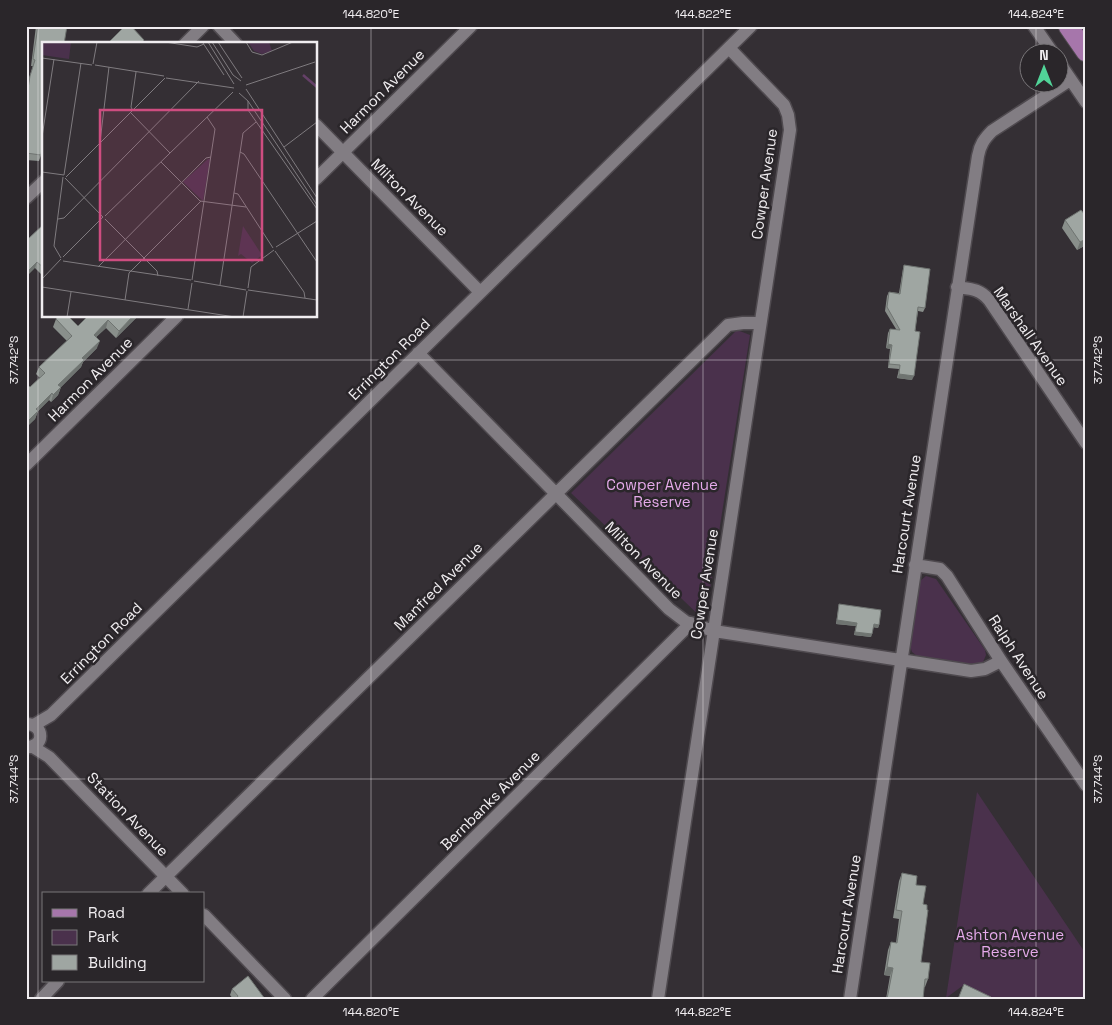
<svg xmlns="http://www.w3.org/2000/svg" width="1112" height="1025" font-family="'Space Grotesk',sans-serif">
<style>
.green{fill:#4a314c}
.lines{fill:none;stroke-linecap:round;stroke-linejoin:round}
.street-casing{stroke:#4f4a4f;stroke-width:15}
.primary-casing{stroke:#4f4a4f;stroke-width:21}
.street{stroke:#827d83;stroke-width:12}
.primary{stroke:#a676ab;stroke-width:19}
.wall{fill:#898f8b}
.shaded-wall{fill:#6f7471}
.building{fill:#9fa6a2;stroke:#6f7471}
.ticks{fill:none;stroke:#f0edf0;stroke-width:1;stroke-opacity:0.45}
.labels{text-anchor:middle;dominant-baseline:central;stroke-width:5;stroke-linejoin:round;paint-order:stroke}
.street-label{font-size:15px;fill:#f0edf0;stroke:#2a262a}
.park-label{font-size:15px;fill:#e5aaea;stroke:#2a262a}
.inset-river{fill:none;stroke:#654068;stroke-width:2.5}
.inset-road{fill:none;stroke:#7f7b7f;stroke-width:1}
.view{fill:#ce4d80;fill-opacity:0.15;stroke:#ce4d80;stroke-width:2.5}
.inset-edge{fill:none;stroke:#f0edf0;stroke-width:2.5}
.neatline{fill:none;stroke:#f0edf0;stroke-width:2}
.ticks-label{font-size:12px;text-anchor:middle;fill:#f0edf0}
</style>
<rect width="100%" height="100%" fill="#342f34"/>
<path class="green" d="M 737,330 L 750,335 L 705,621 L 571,493 Z
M 926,576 L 936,579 L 985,650 L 986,655 L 983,662 L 973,665 L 917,656 L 912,652 L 909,643 L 920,581 Z
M 977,792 L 1086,954 L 1086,999 L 982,999 L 965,984 L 946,998 Z"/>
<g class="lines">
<defs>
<path id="street" d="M 219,26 L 236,44
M 1034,26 L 1052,52
M 185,44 L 203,26
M 1060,64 L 1086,102
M 316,125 L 480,292
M 316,179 L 471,26
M 26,198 L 44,181
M 957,287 C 971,289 980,289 989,300 L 1086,443
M 418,353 L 669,609 L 686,622 L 714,631 L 971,671 L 985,669 L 1001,661
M 26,465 L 177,316
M 915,565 L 940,569 L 947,576 L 1001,661 L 1086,785
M 26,724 C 45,724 45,748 26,747
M 34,725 L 51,715 L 751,26
M 33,747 L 49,757 L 183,894
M 148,894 L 728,325 L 743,323 L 760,323
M 204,915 L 285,999
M 41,999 L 58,981
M 312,999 L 691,623
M 658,999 L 790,130 L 788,115 L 784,105 L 729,48
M 850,999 L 978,156 C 980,145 984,139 992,131 L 1070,80"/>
<path id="primary" d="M 1068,26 L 1086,52"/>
</defs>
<use href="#street" class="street-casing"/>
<use href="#primary" class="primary-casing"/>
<use href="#street" class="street"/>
<use href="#primary" class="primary"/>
</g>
<path class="wall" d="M 36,26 L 67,26 L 44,44 L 41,155 L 39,161 L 26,160 L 26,93 L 28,82 L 33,66 L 31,66 Z
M 1086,216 L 1086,245 L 1077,250 L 1062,228 L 1065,220 Z
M 44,222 L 44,273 L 42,275 L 35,268 L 28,239 L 43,225 Z
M 904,265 L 925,308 L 923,312 L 918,311 L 915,331 L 912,380 L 897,378 L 899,369 L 888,368 L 890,349 L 886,348 L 888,333 L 890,329 L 896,329 L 885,311 L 887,296 L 889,292 L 899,293 L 903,269 Z
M 88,316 L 138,316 L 116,338 L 106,328 L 96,337 L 97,348 L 83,362 L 81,367 L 61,387 L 58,395 L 51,402 L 49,400 L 38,411 L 35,419 L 26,427 L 30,387 L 40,378 L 36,374 L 39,367 L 67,341 L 53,327 L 56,319 L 78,326 Z
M 839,604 L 879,625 L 878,628 L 873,627 L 871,637 L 854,635 L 856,626 L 836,624 Z
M 902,873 L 916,885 L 923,904 L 921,962 L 928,979 L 925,987 L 924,987 L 923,999 L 886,999 L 890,976 L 884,975 L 888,950 L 891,942 L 896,943 L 899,919 L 893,918 L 899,881 Z
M 232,989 L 265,999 L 233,999 L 230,995 Z"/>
<path class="shaded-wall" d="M 1086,239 L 1086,245 L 1077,250 L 1080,242 Z
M 37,262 L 35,268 L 26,277 L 26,273 Z
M 133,316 L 138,316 L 116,338 L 119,331 Z
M 108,320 L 106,328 L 91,342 L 94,335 Z
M 100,341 L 97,348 L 83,362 L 81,367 L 56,392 L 58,385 L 82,358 Z
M 888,344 L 892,345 L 890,349 L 886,348 Z
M 899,374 L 914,376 L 912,380 L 897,378 Z
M 61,387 L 58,395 L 51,402 L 53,395 Z
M 52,393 L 49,400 L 33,416 L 36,409 Z
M 38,411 L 35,419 L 26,428 L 26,423 Z
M 837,620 L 857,623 L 856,626 L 836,624 Z
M 874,624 L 879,625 L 878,628 L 873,627 Z
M 855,632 L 872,634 L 871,637 L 854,635 Z
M 887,967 L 893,968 L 890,976 L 884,975 Z"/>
<path class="building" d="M 38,26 L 67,26 L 64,44 L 44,44 L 44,137 L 41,155 L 26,153 L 26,101 L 30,76 L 35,60 L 33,59 Z
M 125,26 L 131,26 L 144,40 L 140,44 L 107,44 Z
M 1081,210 L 1086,216 L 1086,239 L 1080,242 L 1065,220 Z
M 44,224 L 44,252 L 42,253 L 44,255 L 44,268 L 37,262 L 26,273 L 26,237 L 28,239 Z
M 904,265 L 930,269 L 925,308 L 918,307 L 915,331 L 920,332 L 914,376 L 899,374 L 900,365 L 889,364 L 892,345 L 888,344 L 890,329 L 900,330 L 887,307 L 889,292 L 900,294 Z
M 59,316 L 68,316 L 78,326 L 88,316 L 133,316 L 119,331 L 108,320 L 94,335 L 100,341 L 82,358 L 84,360 L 58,385 L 61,387 L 53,395 L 52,393 L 36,409 L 38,411 L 26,423 L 26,389 L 29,386 L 30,387 L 45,373 L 39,367 L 72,336 L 56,319 Z
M 839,604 L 881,610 L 879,625 L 874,624 L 872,634 L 855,632 L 857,623 L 837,620 Z
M 902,873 L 917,876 L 916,885 L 926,886 L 923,904 L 927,905 L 927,910 L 928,910 L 921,962 L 930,963 L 928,979 L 925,979 L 923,999 L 887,999 L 893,968 L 887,967 L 891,942 L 897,943 L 902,911 L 896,910 Z
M 248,976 L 265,999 L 236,999 L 238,996 L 232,989 Z
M 964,984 L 991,997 L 991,999 L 958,999 Z"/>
<path class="ticks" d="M 38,26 L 38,999M 371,26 L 371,999M 703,26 L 703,999M 1036,26 L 1036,52M 1036,82 L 1036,999M 26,360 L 1086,360M 26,779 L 1086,779"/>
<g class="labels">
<g class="street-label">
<text transform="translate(382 91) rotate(-45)">Harmon Avenue</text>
<text transform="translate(764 184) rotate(-82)">Cowper Avenue</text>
<text transform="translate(410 197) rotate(45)">Milton Avenue</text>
<text transform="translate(1031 336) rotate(55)">Marshall Avenue</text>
<text transform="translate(389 359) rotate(-45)">Errington Road</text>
<text transform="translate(90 379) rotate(-45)">Harmon Avenue</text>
<text transform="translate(906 514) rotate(-81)">Harcourt Avenue</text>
<text transform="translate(644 560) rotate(45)">Milton Avenue</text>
<text transform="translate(704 584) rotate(-81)">Cowper Avenue</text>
<text transform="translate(438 586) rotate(-45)">Manfred Avenue</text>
<text transform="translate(101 643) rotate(-45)">Errington Road</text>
<text transform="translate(1019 657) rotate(57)">Ralph Avenue</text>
<text transform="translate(490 800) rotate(-45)">Bernbanks Avenue</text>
<text transform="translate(128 814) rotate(46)">Station Avenue</text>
<text transform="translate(846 914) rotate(-81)">Harcourt Avenue</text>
</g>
<g class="park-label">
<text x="662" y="484">Cowper Avenue<tspan x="662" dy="17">Reserve</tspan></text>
<text x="1010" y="934">Ashton Avenue<tspan x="1010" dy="17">Reserve</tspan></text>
</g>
</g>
<g transform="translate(42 42)">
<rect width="275" height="275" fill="#342f34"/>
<path d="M 0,0 L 29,0 L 27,17 L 0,13 ZM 206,0 L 227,0 L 230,9 L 220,12 L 212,9 ZM 166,117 L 168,117 L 161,159 L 141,140 ZM 201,184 L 220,213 L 210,221 L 199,212 L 196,214 Z" fill="#4a314c"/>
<path class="inset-river" d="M 261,33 L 275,45"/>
<path class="inset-road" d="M 123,0 L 155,5 L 162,2M 166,0 L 192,42M 170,0 L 191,33 L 199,39M 176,0 L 200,36M 204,0 L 210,10 L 220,13 L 251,0M 161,1 L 182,33M 0,16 L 50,23M 51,22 L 55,0M 53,23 L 122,34M 124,36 L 192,46M 204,43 L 273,20M 204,47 L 275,156M 197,51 L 206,59 L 275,163M 206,59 L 206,68 L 275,167M 91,69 L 89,65 L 94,30M 89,71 L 128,111M 0,95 L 12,17M 58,100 L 67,25M 242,105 L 275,80M 198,110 L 202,112 L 275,220M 119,120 L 158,159 L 204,165M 0,130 L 22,133M 22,133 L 39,21M 24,135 L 123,36M 23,136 L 61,175M 192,151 L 196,152 L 231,206M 63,174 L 191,50M 16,177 L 22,176 L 157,39M 63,177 L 115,229 L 116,234M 234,205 L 275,179M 233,209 L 262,250 L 263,256M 21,215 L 61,175M 19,216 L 12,204 L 21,135M 21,219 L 149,238M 56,225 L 164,116 L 169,115M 0,237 L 19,217M 150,238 L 173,87 L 165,75M 152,239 L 204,248M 178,243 L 201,91 L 214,80M 0,245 L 193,275M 206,246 L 209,225 L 232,208M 206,248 L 275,258M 83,258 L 87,231 L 159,159M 146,267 L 150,241M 25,275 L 29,250M 201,275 L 205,249"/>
<path class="view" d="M 58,68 L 220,68 L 220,218 L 58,218 Z"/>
<rect width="275" height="275" class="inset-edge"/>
</g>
<rect width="1112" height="1025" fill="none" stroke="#2a262a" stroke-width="55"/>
<rect x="42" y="892" width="162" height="90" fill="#2a262a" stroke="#797679"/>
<rect x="52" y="909" width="25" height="8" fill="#a676ab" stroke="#797679"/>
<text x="88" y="918" font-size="15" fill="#f0edf0">Road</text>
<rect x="52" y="930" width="25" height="15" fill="#4a314c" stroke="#797679"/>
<text x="88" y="942" font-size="15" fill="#f0edf0">Park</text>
<rect x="52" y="955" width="25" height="15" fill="#9fa6a2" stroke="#797679"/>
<text x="88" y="968" font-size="15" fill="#f0edf0">Building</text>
<g transform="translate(1044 68)"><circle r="24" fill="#2a262a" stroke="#797679"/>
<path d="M0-4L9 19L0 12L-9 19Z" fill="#51d398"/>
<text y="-8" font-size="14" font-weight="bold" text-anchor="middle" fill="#f0edf0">N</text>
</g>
<rect x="28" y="28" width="1056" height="970" class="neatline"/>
<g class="ticks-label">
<text x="371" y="18">144.820°E</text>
<text x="703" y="18">144.822°E</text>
<text x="1036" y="18">144.824°E</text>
<text transform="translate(14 360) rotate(-90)" y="4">37.742°S</text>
<text transform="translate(1098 360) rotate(-90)" y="4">37.742°S</text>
<text transform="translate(14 779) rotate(-90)" y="4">37.744°S</text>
<text transform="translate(1098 779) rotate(-90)" y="4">37.744°S</text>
<text x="371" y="1016">144.820°E</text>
<text x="703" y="1016">144.822°E</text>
<text x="1036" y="1016">144.824°E</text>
</g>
</svg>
